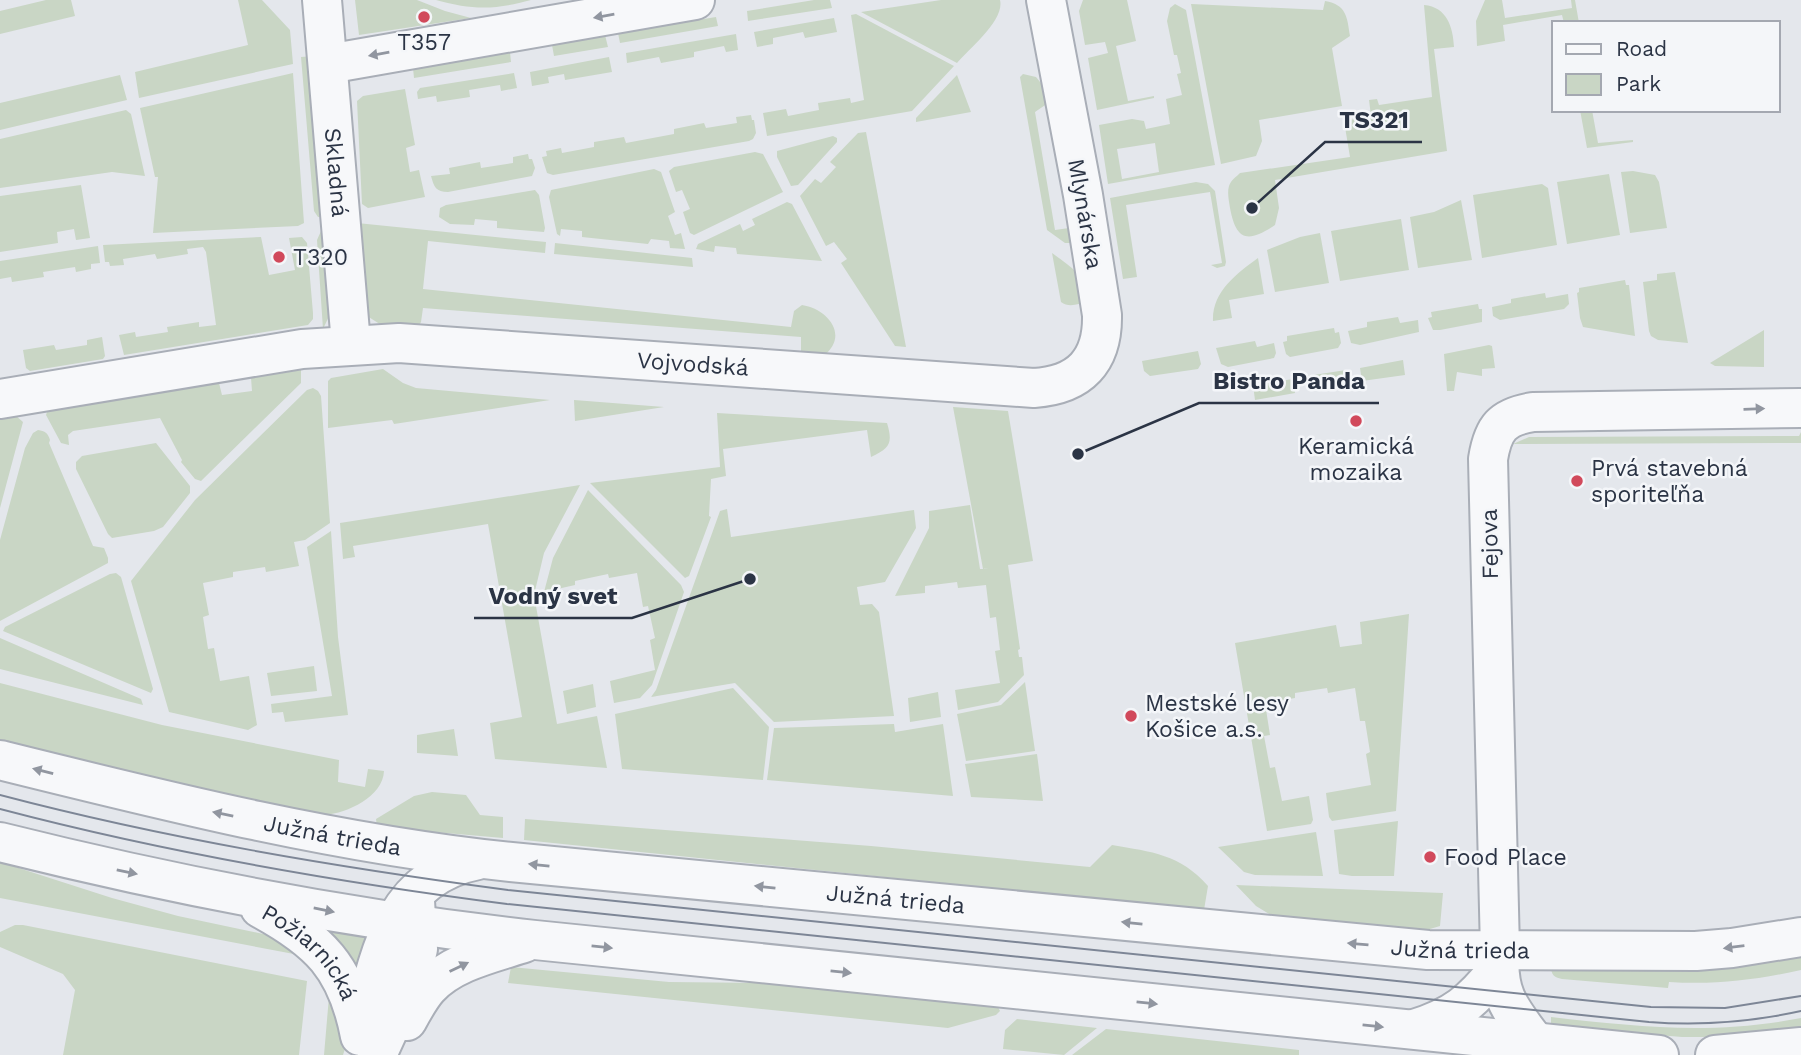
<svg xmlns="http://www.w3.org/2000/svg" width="1801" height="1055" font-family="'Work Sans',sans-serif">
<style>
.green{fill:#c9d6c5;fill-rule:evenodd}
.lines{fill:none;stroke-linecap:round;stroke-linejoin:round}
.minor-casing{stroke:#a9aeb7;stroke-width:42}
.minor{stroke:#f7f8fa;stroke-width:38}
.tram{stroke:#7d8696;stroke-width:2}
.oneway{fill:#9196a0}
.poi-dot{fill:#d1495b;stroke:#f4f6f9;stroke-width:2.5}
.labels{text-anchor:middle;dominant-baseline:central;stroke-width:5;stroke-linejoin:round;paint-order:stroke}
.poi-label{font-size:23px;fill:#2b3445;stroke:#f4f6f9;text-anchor:start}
.street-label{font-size:23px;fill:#2b3445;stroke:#f4f6f9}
.leader{fill:none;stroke:#2b3445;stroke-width:2.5}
.callout-dot{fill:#2b3445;stroke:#f4f6f9;stroke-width:2.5}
.callout-label{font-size:24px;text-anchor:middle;font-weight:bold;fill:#2b3445;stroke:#f4f6f9;stroke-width:5;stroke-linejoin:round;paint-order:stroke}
</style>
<rect width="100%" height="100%" fill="#e4e7ec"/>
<path class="green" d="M 46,0 L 71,0 L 75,16 L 0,34 L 0,11 Z
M 238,0 L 262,0 L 290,30 L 293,64 L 139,98 L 135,72 L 248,45 Z
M 355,0 L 417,0 L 445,11 L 471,18 L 359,35 Z
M 436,0 L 531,0 C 495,10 472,10 436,0 Z
M 814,0 L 830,0 L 832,8 L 748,21 L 747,11 Z
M 941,0 L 1000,0 C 1005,20 970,48 957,63 L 861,12 Z
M 1083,0 L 1127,0 L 1136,41 L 1116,46 L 1128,101 L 1154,96 L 1154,98 L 1097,110 L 1088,58 L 1108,53 L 1105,42 L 1085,45 L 1079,11 Z
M 1485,0 L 1502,0 L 1505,18 L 1572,8 L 1571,0 L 1575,0 L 1579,23 L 1564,23 L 1562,15 L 1503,25 L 1505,41 L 1477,46 L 1476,21 Z
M 1325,1 C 1347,5 1347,17 1350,36 L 1332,48 L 1342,106 L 1259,120 L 1262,141 L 1256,156 L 1221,164 L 1191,4 L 1323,10 Z
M 1175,4 L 1186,10 L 1215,165 L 1108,184 L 1099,125 L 1132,119 L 1144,121 L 1146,129 L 1170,124 L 1166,99 L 1182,95 L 1177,74 L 1181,73 L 1177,55 L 1174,55 L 1167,21 L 1170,8 ZM 1155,143 L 1159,172 L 1122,179 L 1117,149 Z
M 1424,5 C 1447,7 1453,27 1454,47 L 1434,49 L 1447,151 L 1275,180 L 1279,208 L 1275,225 C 1247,244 1236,240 1230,208 C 1229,201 1227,193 1229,186 C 1231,180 1236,177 1240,173 L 1350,157 L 1344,121 L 1371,116 L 1369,100 L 1377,99 L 1379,105 L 1432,97 Z
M 856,14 L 954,66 L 912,111 L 767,136 L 763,113 L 786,109 L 788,116 L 819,110 L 818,103 L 850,98 L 851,103 L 864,100 L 851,15 Z
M 716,17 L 718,26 L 620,43 L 618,33 Z
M 834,18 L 837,32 L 805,38 L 803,32 L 773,38 L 773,44 L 757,47 L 754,32 Z
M 736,34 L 738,50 L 726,52 L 724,46 L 694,52 L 694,57 L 661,63 L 659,57 L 627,63 L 626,53 Z
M 605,35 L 608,47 L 554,56 L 552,45 Z
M 510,52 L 511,62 L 414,78 L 413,68 Z
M 314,56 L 328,216 L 318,217 L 314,211 L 301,57 Z
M 609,57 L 612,72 L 565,80 L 564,74 L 548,77 L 549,83 L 532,86 L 530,72 Z
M 293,73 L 304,223 L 298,226 L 153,233 L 158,177 L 155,177 L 140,108 Z
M 514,73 L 517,88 L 501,91 L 500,85 L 469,90 L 470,97 L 437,102 L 436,96 L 418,99 L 417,92 L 420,88 Z
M 1023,74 L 1036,77 L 1054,99 L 1035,112 L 1055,230 L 1076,227 L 1073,243 L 1065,243 L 1047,230 L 1020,77 Z
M 120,75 L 127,100 L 0,130 L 0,103 Z
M 957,75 L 971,112 L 916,122 L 916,118 Z
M 405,89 L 415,145 L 406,148 L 410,172 L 419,170 L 425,197 L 368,208 L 362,204 L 357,101 L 363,96 Z
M 126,110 L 131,114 L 145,176 L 112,172 L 0,188 L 0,139 Z
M 1580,110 L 1592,110 L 1598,143 L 1633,140 L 1633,142 L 1587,148 Z
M 751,115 L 752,120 L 754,120 L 756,133 L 753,139 L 749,141 L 553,175 L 547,173 L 542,157 L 547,156 L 546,151 L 561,148 L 562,153 L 594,147 L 594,142 L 624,137 L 626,143 L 674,134 L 674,129 L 704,123 L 706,128 L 737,123 L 736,117 Z
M 866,132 L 906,347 L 895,346 L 841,263 L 847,259 L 834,242 L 826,246 L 800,196 L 815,179 L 821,183 L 836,167 L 830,162 L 858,133 Z
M 833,136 L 837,138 L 837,142 L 798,185 L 791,186 L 777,157 L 777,151 Z
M 755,152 L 763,154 L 783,192 L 694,235 L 690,233 L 683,212 L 690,209 L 682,190 L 676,192 L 669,171 L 674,167 Z
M 528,154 L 529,159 L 532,159 L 535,168 L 532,176 L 448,192 C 436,192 434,187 431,176 L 450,174 L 449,168 L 480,162 L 481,168 L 513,163 L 513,157 Z
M 654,169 L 661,172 L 675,212 L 668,216 L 675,235 L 681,233 L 685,249 L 670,248 L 669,241 L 651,239 L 648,244 L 582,237 L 582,231 L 561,229 L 560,236 L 557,234 L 549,197 L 551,190 Z
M 1633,171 L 1655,175 L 1659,182 L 1667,228 L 1630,233 L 1621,172 Z
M 1609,174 L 1620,235 L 1567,244 L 1557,182 Z
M 1196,182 L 1208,184 L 1215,191 L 1226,262 L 1225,266 L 1217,268 L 1211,265 L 1222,263 L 1210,192 L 1126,205 L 1137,277 L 1123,279 L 1110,198 Z
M 1542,184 L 1548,188 L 1557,245 L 1482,258 L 1473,195 Z
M 81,185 L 90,238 L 76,240 L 74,229 L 57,232 L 58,243 L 0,252 L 0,196 Z
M 535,190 L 539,195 L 545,228 L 544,232 L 497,228 L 497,221 L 475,219 L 474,225 L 450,224 L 439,217 L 440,208 L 446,205 Z
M 1461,200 L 1472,260 L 1418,268 L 1410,217 L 1434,212 Z
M 787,202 L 792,204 L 822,261 L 737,254 L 736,248 L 715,246 L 714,252 L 696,249 L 698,244 L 740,224 L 743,231 L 755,225 L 752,219 Z
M 1401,219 L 1409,270 L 1340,281 L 1331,231 Z
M 357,223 L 546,242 L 545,253 L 428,241 L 423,289 L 791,327 L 794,311 L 802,305 C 828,309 850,336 823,356 L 801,355 L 801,337 L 423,308 L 421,322 L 418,327 L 386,328 L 364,314 Z
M 321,231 L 330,231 L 332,310 L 323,329 L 317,240 Z
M 1320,233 L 1329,283 L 1275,292 L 1267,250 L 1300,237 Z
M 261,237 L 269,275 L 295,270 L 289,238 L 302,237 L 307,243 L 313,313 L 313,319 L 308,325 L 124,355 L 119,335 L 135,332 L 136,337 L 168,332 L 167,327 L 199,322 L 199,327 L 216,325 L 206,252 L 203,247 L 187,249 L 188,254 L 157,259 L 155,254 L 123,259 L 124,265 L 110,266 L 109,262 L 105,262 L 103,245 Z
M 555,243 L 692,258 L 693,267 L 554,254 Z
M 98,246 L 100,263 L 91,264 L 91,269 L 76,272 L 75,267 L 43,272 L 44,277 L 12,282 L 11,277 L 0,279 L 0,261 Z
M 1052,253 C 1074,269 1083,273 1087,302 C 1078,304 1069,308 1061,302 Z
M 1258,258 L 1264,294 L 1229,300 L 1232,318 L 1213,321 C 1212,292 1236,274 1258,258 Z
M 1675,272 L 1688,343 L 1658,340 L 1651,336 L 1649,331 L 1643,282 L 1657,280 L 1657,274 Z
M 1625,280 L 1626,285 L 1629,285 L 1635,336 L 1583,327 L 1580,318 L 1577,293 L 1579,292 L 1579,288 Z
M 1545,293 L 1546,298 L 1568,294 L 1569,304 L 1564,309 L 1500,320 L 1493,316 L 1492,307 L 1511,303 L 1511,299 Z
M 1478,304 L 1479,309 L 1482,309 L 1482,322 L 1440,330 L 1433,330 L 1428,318 L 1432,317 L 1431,312 Z
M 1398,317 L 1400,323 L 1418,320 L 1419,332 L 1360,345 L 1351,343 L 1348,331 L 1367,327 L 1367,322 Z
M 1334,328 L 1335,333 L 1339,332 L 1341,343 L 1338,348 L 1290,357 L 1286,354 L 1283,342 L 1287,341 L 1287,336 Z
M 1764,330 L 1764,367 L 1715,366 L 1710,363 Z
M 102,337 L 105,356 L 103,359 L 30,371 L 26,368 L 23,350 L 54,345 L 56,350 L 87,345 L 87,340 Z
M 1255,341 L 1257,347 L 1274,343 L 1276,353 L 1274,358 L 1228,367 L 1221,364 L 1216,348 Z
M 1489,345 L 1492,346 L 1495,368 L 1482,369 L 1482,376 L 1457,372 L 1454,391 L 1447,391 L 1444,354 Z
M 1198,351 L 1201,364 L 1198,369 L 1150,376 L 1144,371 L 1142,361 Z
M 1403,360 L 1405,375 L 1362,381 L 1360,368 Z
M 383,369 L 403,383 L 416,388 L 550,400 L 394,424 L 392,420 L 328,428 L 328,381 L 331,378 Z
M 301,370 L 301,383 L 201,481 L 195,479 L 181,462 L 182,460 L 160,418 L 73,431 L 68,435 L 69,445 L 61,443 L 46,415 L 48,409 L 219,383 L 222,395 L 252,391 L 251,378 Z
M 1346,370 L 1348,384 L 1310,390 L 1307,376 Z
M 1293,379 L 1295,393 L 1255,400 L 1253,385 Z
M 313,388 L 318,391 L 321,396 L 330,523 L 305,540 L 294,542 L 299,566 L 266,572 L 265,567 L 233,572 L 233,577 L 203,583 L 209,615 L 203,617 L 208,649 L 214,648 L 220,681 L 249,676 L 257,725 L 248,730 L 169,712 L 131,581 L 195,500 L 307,390 Z
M 574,400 L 664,407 L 575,421 Z
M 953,407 L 1008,411 L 1033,561 L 1008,565 L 1020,649 L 1018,650 L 1019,657 L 1022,657 L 1024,675 L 998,702 L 958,710 L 955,690 L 1000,683 L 995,651 L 1000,650 L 996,617 L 990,618 L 986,585 L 958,588 L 957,582 L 925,586 L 925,593 L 895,596 L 929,528 L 929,511 L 970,505 L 980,569 L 989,568 L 983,569 Z
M 717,413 L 887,423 C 893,443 890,448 871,457 L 867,430 L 723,449 L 726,476 L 711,479 L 709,516 L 711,517 L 689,576 L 685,578 L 590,483 L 720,467 Z
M 15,415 L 23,422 L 0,508 L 0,417 Z
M 38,430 C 45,431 48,433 50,440 L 49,443 L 93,546 L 104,548 L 108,558 L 108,563 L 0,621 L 0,540 L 25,448 L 33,433 Z
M 1801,432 L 1801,443 L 1513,444 L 1529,437 L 1799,436 Z
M 156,443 L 190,486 L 190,493 L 163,527 L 154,531 L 112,538 L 108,534 L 76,469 L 76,462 L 82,456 Z
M 580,485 L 544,553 L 534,595 L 557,724 L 597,716 L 607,768 L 495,759 L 490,723 L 522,717 L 488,524 L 353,546 L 355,557 L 343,559 L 340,523 Z
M 588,490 L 681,585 L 684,592 L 652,685 L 640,698 L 614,703 L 610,681 L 655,670 L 650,640 L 655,638 L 648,606 L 643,607 L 637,573 L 609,578 L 608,574 L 575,581 L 575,585 L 544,592 L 553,558 Z
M 727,509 L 731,537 L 914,510 L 916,528 L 885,582 L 857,587 L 860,605 L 872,604 L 879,612 L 894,716 L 774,722 L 735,683 L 651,697 L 656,690 L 720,511 Z
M 331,531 L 338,637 L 348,715 L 285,722 L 283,712 L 272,713 L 271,704 L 332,696 L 307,547 Z
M 116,573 L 121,577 L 153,689 L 151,693 L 3,631 L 5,627 L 110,574 Z
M 1409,614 L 1396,811 L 1332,821 L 1329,817 L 1326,793 L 1371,785 L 1366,754 L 1370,752 L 1365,721 L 1360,721 L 1355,688 L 1328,693 L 1327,688 L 1295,693 L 1295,698 L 1265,703 L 1270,735 L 1264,736 L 1270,768 L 1275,767 L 1282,801 L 1309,796 L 1313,820 L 1311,824 L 1267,831 L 1235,643 L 1336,625 L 1340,647 L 1362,644 L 1360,622 Z
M 0,638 L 141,699 L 143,705 L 0,669 Z
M 314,666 L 317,691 L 271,696 L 267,673 Z
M 1025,682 L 1035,751 L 966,761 L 957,714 L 1001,705 Z
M 0,683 L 162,725 L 339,760 L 338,782 L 365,787 L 368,769 L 384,771 C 383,797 347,813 325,815 L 132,773 L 0,740 Z
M 593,684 L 596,707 L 567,714 L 563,691 Z
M 733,688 L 769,727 L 763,780 L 622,769 L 615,714 Z
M 938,692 L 941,717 L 910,722 L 908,698 Z
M 894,724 L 895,732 L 943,724 L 953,796 L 767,780 L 774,728 Z
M 454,729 L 458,756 L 417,753 L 417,735 Z
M 1037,754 L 1043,801 L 971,797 L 965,764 Z
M 432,792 L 466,795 L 480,815 L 503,817 L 503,838 L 377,827 L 376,819 L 414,796 Z
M 525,819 L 871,846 L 1090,867 L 1112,845 C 1152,852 1180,854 1208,886 L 1204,910 L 524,840 Z
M 1398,821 L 1394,876 L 1352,876 L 1339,874 L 1334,830 Z
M 1316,832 L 1323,876 L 1255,875 L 1244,872 L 1218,847 Z
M 0,862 L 112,898 L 178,916 L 282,938 L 315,958 L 0,898 Z
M 1236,885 L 1443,893 L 1440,926 L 1420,932 L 1274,917 L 1256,906 Z
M 15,925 L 23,925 L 307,981 L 299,1055 L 63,1055 L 75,990 L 63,974 L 0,947 L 0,932 Z
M 320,930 L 370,938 L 368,970 L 351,966 Z
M 1801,954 L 1801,970 C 1755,980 1716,985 1669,982 L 1668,988 L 1562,979 C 1554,977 1551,975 1551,966 Z
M 511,967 L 669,982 L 777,983 L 997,1005 L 1000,1011 L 996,1015 L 948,1028 L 508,983 Z
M 330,985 L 348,1039 L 343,1055 L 324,1055 Z
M 1551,1017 C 1639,1027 1713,1035 1801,1018 L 1801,1029 L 1709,1037 L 1682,1037 L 1551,1026 Z
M 1017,1019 L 1097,1028 L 1064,1055 L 1003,1049 L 1005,1030 Z
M 1106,1029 L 1299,1050 L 1299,1055 L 1072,1055 Z"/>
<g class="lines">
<defs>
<g id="minor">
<path id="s1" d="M 322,0 L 351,344"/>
<path d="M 328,64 L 695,0"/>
<path id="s2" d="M 0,399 L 302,349 L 399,343 L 1034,388 C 1080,385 1103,361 1102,315 L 1083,195 L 1046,0"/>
<path id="s3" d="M 0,760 C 169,802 337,844 511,862 L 1428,950 L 1696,951 L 1732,948 L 1801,937"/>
<path d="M 0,842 C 176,886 354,920 535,940 L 1659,1055"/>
<path id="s4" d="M 260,908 C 319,940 347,967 360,1036"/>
<path d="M 407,1021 C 413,1010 420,997 428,988 C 451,962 493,953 524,943"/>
<path d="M 1414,1029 C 1454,1017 1472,1002 1498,969"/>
<path d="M 360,1034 C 378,959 390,877 478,860"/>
<path d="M 1535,1042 C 1510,1009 1496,994 1500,950 L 1488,459 C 1493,428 1502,417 1533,412 L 1801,408"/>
<path d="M 377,1055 L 409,985 L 418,949 L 415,901"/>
<path d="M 1715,1055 L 1801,1047"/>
</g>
</defs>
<use href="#minor" class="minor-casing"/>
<use href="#minor" class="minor"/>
<path class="tram" d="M 0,795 C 167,839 337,867 508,890 L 1651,1007 L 1725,1008 L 1801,996
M 0,809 C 167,853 336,882 507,904 L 1649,1022 C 1700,1026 1751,1022 1801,1011"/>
</g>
<defs><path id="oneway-solid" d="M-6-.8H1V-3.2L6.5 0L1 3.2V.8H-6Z" transform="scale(1.75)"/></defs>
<g class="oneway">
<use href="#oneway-solid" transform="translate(604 16) rotate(170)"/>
<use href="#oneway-solid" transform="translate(379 54) rotate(170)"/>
<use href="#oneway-solid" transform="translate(1754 409) rotate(-2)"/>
<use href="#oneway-solid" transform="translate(43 771) rotate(-166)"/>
<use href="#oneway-solid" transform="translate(223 814) rotate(-168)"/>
<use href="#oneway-solid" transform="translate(539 865) rotate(-174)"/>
<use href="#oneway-solid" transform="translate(127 872) rotate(12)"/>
<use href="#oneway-solid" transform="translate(765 887) rotate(-174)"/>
<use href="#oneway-solid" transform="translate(324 910) rotate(11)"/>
<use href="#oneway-solid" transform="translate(1132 923) rotate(-174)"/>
<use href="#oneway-solid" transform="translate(1358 944) rotate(-175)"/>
<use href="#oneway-solid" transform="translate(602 947) rotate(6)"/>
<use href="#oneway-solid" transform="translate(1734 947) rotate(173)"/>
<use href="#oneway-solid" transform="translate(459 967) rotate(-26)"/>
<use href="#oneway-solid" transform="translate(841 972) rotate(6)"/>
<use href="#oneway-solid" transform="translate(1147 1003) rotate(6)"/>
<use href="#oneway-solid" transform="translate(1373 1026) rotate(6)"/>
</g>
<g class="poi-dot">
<circle cx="424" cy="17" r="7"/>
<circle cx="279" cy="257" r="7"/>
<circle cx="1356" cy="421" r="7"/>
<circle cx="1577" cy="481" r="7"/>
<circle cx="1131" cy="716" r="7"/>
<circle cx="1430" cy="857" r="7"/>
</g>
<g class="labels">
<g class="poi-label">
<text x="424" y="42" text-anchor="middle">T357</text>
<text x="293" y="257">T320</text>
<text x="1356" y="446" text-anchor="middle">Keramická<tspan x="1356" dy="26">mozaika</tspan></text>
<text x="1591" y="468">Prvá stavebná<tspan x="1591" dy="26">sporiteľňa</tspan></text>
<text x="1145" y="703">Mestské lesy<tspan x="1145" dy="26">Košice a.s.</tspan></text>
<text x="1444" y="857">Food Place</text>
</g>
<g class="street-label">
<text stroke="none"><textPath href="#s1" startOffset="173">Skladná</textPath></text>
<text transform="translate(1085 214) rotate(80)">Mlynárska</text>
<text stroke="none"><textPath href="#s2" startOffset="698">Vojvodská</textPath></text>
<text transform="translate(1490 544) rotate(-91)">Fejova</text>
<text stroke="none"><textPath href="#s3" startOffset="341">Južná trieda</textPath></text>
<text stroke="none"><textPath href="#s3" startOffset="908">Južná trieda</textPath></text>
<text stroke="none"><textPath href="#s3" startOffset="1475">Južná trieda</textPath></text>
<text stroke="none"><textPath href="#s4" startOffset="68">Požiarnická</textPath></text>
</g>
</g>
<path class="leader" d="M1252 208L1325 142H1422M1078 454L1199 403H1379M750 579L632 618H474"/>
<g class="callout-dot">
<circle cx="1252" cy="208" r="7"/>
<circle cx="1078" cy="454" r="7"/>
<circle cx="750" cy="579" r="7"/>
</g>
<g class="callout-label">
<text x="1374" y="128">TS321</text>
<text x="1289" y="389">Bistro Panda</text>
<text x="553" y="604">Vodný svet</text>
</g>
<rect x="1552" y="21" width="228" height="91" fill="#f4f6f9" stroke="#a4a8b1" stroke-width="2"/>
<rect x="1566" y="44" width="35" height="10" fill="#f7f8fa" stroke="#a4a8b1" stroke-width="2"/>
<text x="1616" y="56" font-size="21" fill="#2b3445">Road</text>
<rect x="1566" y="74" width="35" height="21" fill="#c9d6c5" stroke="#a4a8b1" stroke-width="2"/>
<text x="1616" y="91" font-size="21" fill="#2b3445">Park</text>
</svg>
